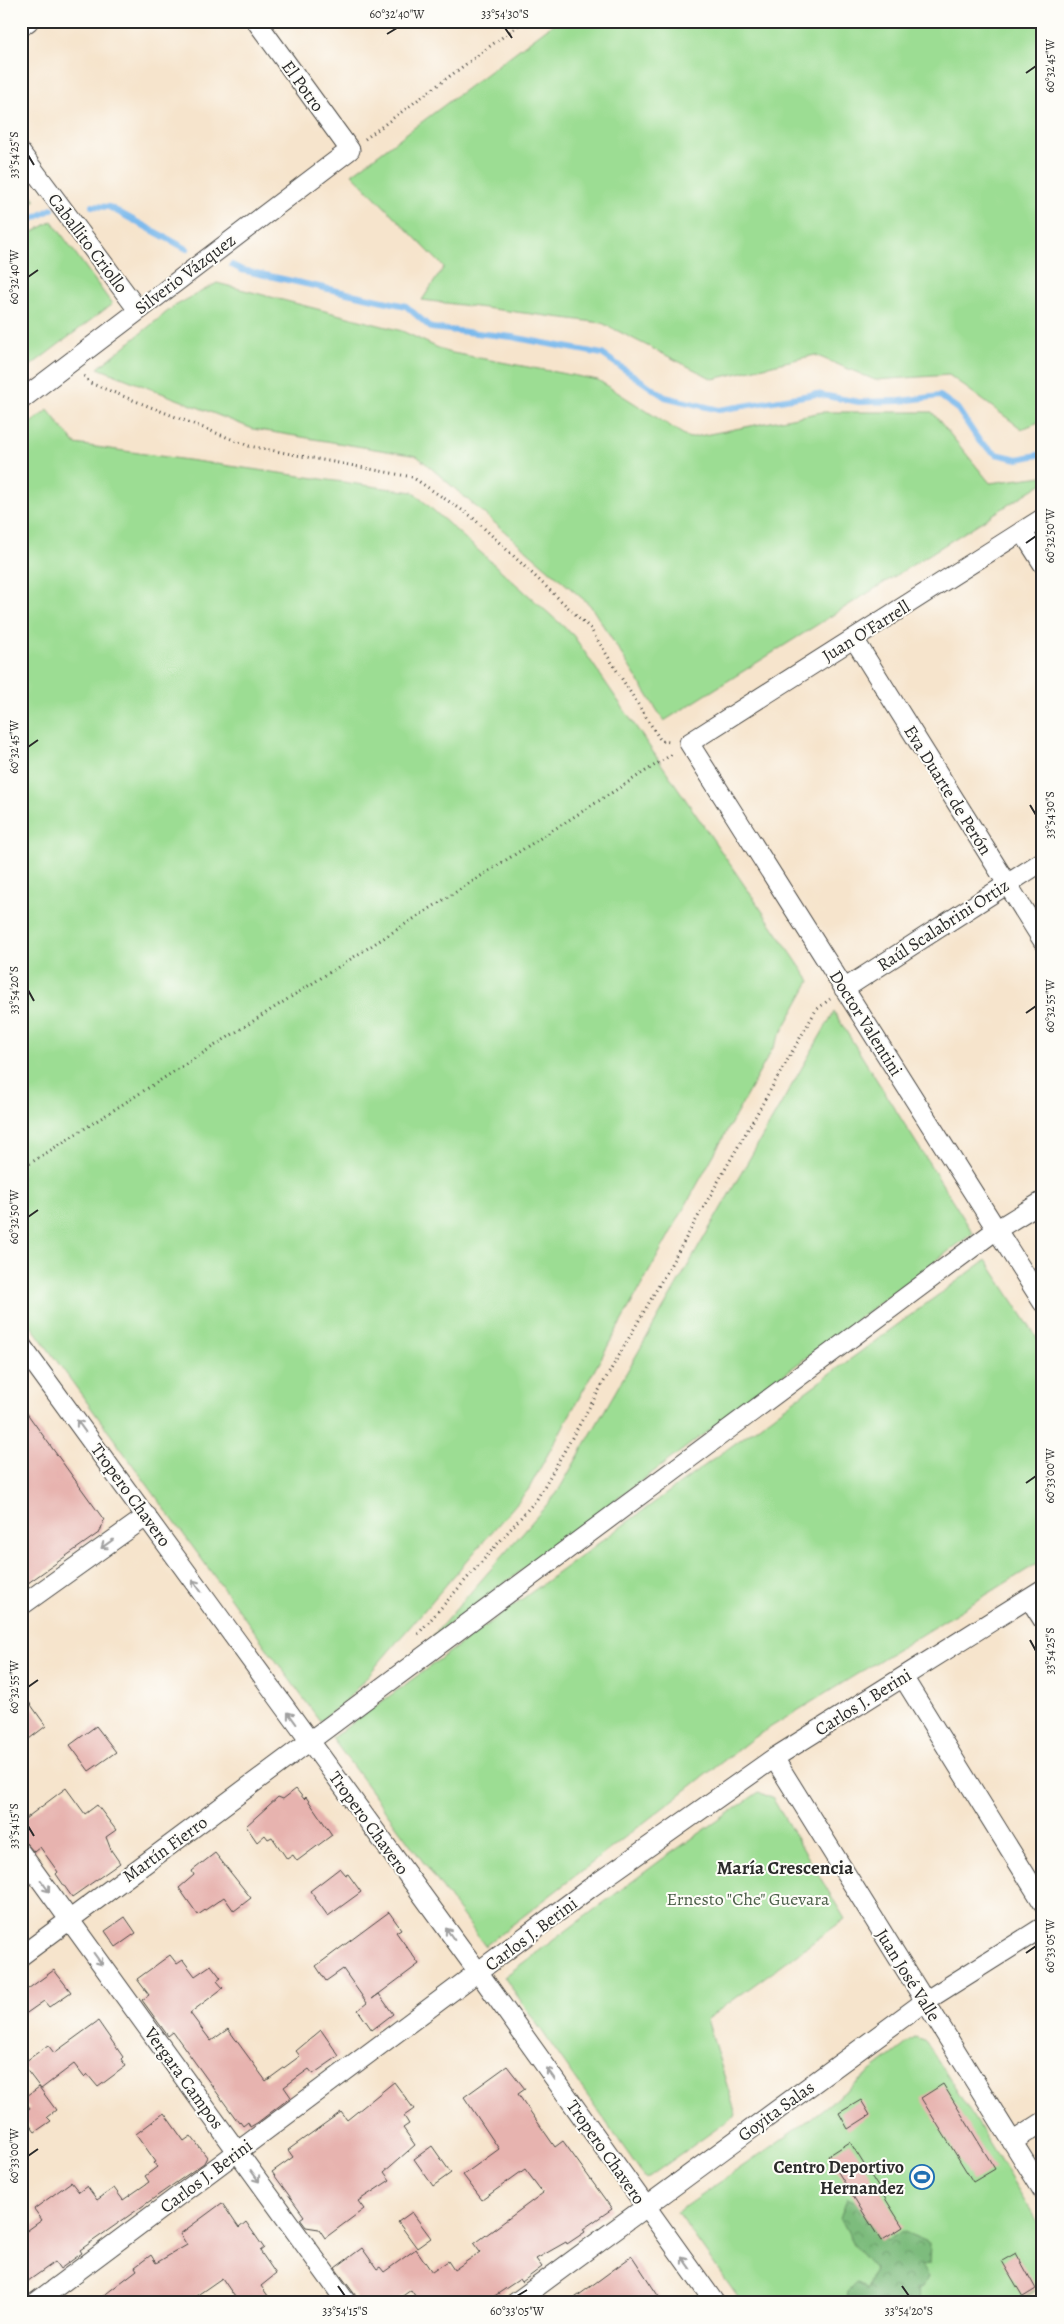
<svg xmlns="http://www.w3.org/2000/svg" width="1064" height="2324" font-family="Alegreya,serif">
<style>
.green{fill:#9cdd93;stroke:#64845f}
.forest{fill:url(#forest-crowns);stroke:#547454}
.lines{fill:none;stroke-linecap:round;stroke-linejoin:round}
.stream{stroke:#78b8ec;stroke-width:6}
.building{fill:#e7b3af}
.street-casing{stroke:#494743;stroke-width:21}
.path{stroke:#494743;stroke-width:3;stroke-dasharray:1 4;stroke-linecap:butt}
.street{stroke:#fff;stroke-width:19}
.oneway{stroke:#a0a0a0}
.ticks{fill:none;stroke:#2b2b2b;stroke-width:2}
.labels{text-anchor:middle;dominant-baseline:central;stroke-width:4;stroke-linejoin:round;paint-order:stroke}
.street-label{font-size:18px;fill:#2b2b2b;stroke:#fdfcf7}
.park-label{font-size:18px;fill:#4d604a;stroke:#fdfcf7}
.poi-label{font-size:18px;font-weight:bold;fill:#2b2b2b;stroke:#fdfcf7;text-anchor:end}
.neighbourhood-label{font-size:19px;font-weight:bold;fill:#2b2b2b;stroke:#fdfcf7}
.neatline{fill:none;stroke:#2b2b2b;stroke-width:2}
.ticks-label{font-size:12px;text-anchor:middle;fill:#2b2b2b}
</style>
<defs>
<pattern id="forest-crowns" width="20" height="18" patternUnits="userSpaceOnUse" patternTransform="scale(1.25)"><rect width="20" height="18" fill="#7dbc7d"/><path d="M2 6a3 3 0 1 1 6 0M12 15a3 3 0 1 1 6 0" fill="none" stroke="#679967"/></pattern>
</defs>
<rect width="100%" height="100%" fill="#fdfcf7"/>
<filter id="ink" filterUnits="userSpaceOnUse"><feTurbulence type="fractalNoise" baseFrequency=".02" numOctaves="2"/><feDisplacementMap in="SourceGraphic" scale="10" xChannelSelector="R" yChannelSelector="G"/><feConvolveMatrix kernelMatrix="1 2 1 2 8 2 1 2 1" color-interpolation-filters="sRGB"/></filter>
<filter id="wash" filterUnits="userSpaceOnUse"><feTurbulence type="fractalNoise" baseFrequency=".0096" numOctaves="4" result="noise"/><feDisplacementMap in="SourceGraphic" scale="20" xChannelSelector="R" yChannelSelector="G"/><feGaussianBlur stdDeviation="1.12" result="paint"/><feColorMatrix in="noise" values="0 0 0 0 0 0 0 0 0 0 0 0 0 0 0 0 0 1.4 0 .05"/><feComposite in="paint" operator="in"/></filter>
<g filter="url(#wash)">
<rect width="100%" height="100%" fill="#f6e4cc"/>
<path class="green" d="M 557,21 L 1043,21 L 1043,420 L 1022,429 L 949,375 L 875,380 L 815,355 L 713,379 L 602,323 L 422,300 L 444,267 L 352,174 Z
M 21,180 L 36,200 L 21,208 Z
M 52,221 L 112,304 L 21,373 L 21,239 Z
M 217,283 L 402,331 L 447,352 L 598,380 L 689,438 L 822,412 L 932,412 L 990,483 L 1043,476 L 1043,483 L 664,721 L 590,605 L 417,456 L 253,429 L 98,368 L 173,307 Z
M 48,410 L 75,444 L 413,492 L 573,635 L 810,981 L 528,1490 L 345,1702 L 320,1721 L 21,1312 L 21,430 Z
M 834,1012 L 973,1233 L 431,1638 L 557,1493 Z
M 986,1260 L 1043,1347 L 1043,1560 L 753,1738 L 485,1946 L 332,1738 Z
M 759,1792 L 773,1799 L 845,1919 L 707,2019 L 736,2115 L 646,2179 L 504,1977 L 661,1860 Z
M 915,2037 L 926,2041 L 1043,2230 L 1043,2286 L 1016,2303 L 742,2303 L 677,2212 L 802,2125 Z"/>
<path class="forest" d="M 847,2198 L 862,2204 L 875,2227 L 887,2241 L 902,2231 L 930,2243 L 929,2265 L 921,2266 L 928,2277 L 923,2287 L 918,2289 L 920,2303 L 855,2303 L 846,2296 L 847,2291 L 856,2282 L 867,2290 L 874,2268 L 855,2247 L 840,2218 Z"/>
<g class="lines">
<path class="stream" d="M 92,206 L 109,207 L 187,249
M 21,225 L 52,209
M 232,265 L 242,270 L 406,306 L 431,328 L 512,337 L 602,354 L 665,397 L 719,410 L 816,394 L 859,402 L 900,401 L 940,396 L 957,408 L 980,442 L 996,454 L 1018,459 L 1043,454"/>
</g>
<g id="blocks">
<path class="building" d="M 21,1405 L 104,1520 L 100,1532 L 21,1588 Z
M 21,1691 L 46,1726 L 21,1745 Z
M 96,1726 L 116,1752 L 89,1771 L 70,1745 Z
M 66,1788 L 85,1814 L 97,1805 L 116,1830 L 106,1837 L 111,1850 L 120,1863 L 72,1897 L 56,1874 L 58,1872 L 40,1847 L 34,1852 L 26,1843 L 21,1842 L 21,1822 Z
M 296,1789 L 304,1799 L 306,1797 L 332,1835 L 297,1861 L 293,1855 L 287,1859 L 272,1837 L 268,1839 L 265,1835 L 257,1842 L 246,1826 L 278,1797 L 283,1799 Z
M 215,1853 L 251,1898 L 234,1911 L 224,1897 L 198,1915 L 179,1888 L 194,1875 L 192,1871 Z
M 340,1868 L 346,1875 L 348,1874 L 361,1892 L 328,1916 L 310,1891 Z
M 389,1912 L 401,1929 L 396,1932 L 419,1964 L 372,1999 L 379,1994 L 393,2014 L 372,2030 L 358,2010 L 367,2003 L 343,1969 L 326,1981 L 316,1966 Z
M 125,1917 L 136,1933 L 116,1947 L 105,1931 Z
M 170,1955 L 177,1964 L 183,1960 L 195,1976 L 211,1965 L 221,1978 L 217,1981 L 223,1988 L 190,2013 L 211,2041 L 228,2029 L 266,2081 L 300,2056 L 296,2051 L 321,2030 L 339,2056 L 313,2074 L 309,2069 L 284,2087 L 291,2097 L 257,2123 L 250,2127 L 248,2122 L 243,2126 L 240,2122 L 239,2123 L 173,2032 L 168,2036 L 142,2000 L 149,1995 L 137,1979 Z
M 54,1970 L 71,1992 L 49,2007 L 44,2001 L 21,2017 L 21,1994 Z
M 98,2021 L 123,2057 L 121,2059 L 126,2066 L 98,2087 L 87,2074 L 84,2077 L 74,2064 L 41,2089 L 22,2064 L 48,2045 L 54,2053 Z
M 507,2066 L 525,2089 L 518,2094 L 555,2147 L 563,2141 L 612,2209 L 583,2229 L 585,2232 L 567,2244 L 566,2242 L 536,2259 L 542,2267 L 522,2282 L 520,2279 L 484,2303 L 420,2303 L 411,2290 L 393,2303 L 358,2303 L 356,2296 L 335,2268 L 362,2248 L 377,2269 L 380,2267 L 384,2272 L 416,2249 L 432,2272 L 448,2261 L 454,2270 L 480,2252 L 474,2244 L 543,2193 L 525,2169 L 482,2200 L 463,2175 L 499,2149 L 464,2097 Z
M 394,2082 L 414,2109 L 404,2116 L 409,2124 L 403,2128 L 415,2145 L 384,2172 L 390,2180 L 358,2201 L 364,2209 L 325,2238 L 319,2229 L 306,2227 L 300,2219 L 304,2216 L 272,2172 L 293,2157 L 288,2150 L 341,2112 L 347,2120 Z
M 943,2084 L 995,2169 L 973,2182 L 921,2098 Z
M 39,2087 L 56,2110 L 47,2117 L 51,2121 L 35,2132 L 21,2114 L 30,2108 L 23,2099 Z
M 861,2100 L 870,2115 L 848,2129 L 839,2113 Z
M 164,2113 L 184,2141 L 191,2136 L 207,2157 L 204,2163 L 80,2250 L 82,2253 L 60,2269 L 55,2262 L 21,2286 L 21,2235 L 42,2220 L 34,2209 L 71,2182 L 79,2192 L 87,2186 L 97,2200 L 114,2188 L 123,2200 L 149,2182 L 145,2176 L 157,2167 L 154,2163 L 156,2162 L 136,2134 Z
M 850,2142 L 903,2227 L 881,2241 L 828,2156 Z
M 432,2146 L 451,2173 L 433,2186 L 414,2159 Z
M 222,2203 L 239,2228 L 246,2222 L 264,2248 L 260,2251 L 276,2274 L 261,2286 L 273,2303 L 239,2303 L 222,2278 L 186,2303 L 94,2303 L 137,2270 L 135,2267 L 151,2255 L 156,2263 L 187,2245 L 180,2234 Z
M 412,2212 L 431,2238 L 417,2248 L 398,2222 Z
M 1016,2253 L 1036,2289 L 1023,2297 L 1002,2261 Z
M 632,2256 L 663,2303 L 568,2303 L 587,2289 Z"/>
</g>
</g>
<g filter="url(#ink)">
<use href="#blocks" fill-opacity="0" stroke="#494743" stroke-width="1"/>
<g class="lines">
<defs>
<path id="street" d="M 21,27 L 29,21
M 21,153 L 138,310
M 21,400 L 350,150 L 256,21
M 1043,518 L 689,743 L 1043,1303
M 1022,531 L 1043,564
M 854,639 L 1043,941
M 844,989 L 1043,861
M 21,1345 L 479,1973 L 715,2303
M 1029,1598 L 1043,1620
M 21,1606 L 147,1516
M 903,1677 L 1043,1903
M 774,1758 L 1043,2191
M 21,1853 L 347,2303
M 21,1956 L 996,1230 L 1043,1201
M 1012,2142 L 1043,2122
M 35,2303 L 590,1888 L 774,1758 L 1043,1589
M 515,2303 L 924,2002 L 1043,1927"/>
</defs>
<use href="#street" class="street-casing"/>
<path class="path" d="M 365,139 L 524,21
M 84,376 L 90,383 L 249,446 L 412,477 L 471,516 L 590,628 L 661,741 L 671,742
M 21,1169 L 674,753
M 418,1634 L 537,1499 L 816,1010 L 830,999"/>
<use href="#street" class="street"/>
</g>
<defs><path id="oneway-shaft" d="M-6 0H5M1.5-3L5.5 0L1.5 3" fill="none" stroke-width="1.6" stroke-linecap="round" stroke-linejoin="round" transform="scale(1.25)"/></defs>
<g class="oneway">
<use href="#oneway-shaft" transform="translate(81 1426) rotate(-126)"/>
<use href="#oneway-shaft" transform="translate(107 1544) rotate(144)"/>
<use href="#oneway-shaft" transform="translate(197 1586) rotate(-126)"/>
<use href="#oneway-shaft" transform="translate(292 1718) rotate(-126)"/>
<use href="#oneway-shaft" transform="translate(45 1886) rotate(54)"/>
<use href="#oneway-shaft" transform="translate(450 1934) rotate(-126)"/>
<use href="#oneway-shaft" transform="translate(98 1959) rotate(54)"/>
<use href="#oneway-shaft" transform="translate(551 2074) rotate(-125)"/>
<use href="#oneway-shaft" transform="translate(255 2176) rotate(54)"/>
<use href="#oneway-shaft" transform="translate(686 2263) rotate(-126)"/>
</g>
</g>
<path class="ticks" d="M 505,28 L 512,38M 387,34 L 397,28M 1026,73 L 1036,66M 28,155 L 34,165M 28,277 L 38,270M 1026,543 L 1036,536M 28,747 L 38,740M 1030,805 L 1036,815M 28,990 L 34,1001M 1026,1013 L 1036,1006M 28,1217 L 38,1210M 1026,1483 L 1036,1476M 1030,1640 L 1036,1651M 28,1687 L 38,1680M 28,1826 L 34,1836M 1026,1953 L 1036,1946M 28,2156 L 38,2149M 338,2286 L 345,2296M 902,2286 L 909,2296M 517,2296 L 527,2290"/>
<defs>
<symbol id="stadium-ring" viewBox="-11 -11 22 22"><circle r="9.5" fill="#fdfcf7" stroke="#1f6fb2" stroke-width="1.5"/><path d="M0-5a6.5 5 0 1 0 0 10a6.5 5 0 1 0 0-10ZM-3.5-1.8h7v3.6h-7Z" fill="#1f6fb2"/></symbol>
</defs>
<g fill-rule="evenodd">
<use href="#stadium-ring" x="908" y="2163" width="28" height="28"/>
</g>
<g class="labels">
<g class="street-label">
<text transform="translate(303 86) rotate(54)">El Potro</text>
<text transform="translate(88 243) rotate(53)">Caballito Criollo</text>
<text transform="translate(185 274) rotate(-37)">Silverio Vázquez</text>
<text transform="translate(866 631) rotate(-32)">Juan O'Farrell</text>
<text transform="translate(948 790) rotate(58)">Eva Duarte de Perón</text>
<text transform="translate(943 925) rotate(-33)">Raúl Scalabrini Ortiz</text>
<text transform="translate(866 1023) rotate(58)">Doctor Valentini</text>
<text transform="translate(131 1495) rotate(54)">Tropero Chavero</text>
<text transform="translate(863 1702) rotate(-32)">Carlos J. Berini</text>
<text transform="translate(369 1823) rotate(54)">Tropero Chavero</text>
<text transform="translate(165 1849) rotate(-36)">Martín Fierro</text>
<text transform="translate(531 1934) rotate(-37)">Carlos J. Berini</text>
<text transform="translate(908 1975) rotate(58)">Juan José Valle</text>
<text transform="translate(184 2078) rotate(54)">Vergara Campos</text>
<text transform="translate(776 2111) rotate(-36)">Goyita Salas</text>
<text transform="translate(606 2152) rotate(55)">Tropero Chavero</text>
<text transform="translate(206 2176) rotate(-37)">Carlos J. Berini</text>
</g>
<g class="park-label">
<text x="748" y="1899">Ernesto "Che" Guevara</text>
</g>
<g class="poi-label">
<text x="904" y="2167">Centro Deportivo<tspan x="904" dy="21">Hernandez</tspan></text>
</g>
<g class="neighbourhood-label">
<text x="785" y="1868">María Crescencia</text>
</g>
</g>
<rect width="1064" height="2324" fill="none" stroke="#fdfcf7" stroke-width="55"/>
<rect x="28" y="28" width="1008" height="2268" class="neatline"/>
<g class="ticks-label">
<text x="397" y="18">60°32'40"W</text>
<text x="505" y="18">33°54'30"S</text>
<text transform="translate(1050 66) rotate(-90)" y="4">60°32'45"W</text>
<text transform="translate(14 155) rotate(-90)" y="4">33°54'25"S</text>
<text transform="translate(14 277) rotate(-90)" y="4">60°32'40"W</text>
<text transform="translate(1050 536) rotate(-90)" y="4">60°32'50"W</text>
<text transform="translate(14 747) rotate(-90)" y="4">60°32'45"W</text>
<text transform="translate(1050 815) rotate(-90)" y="4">33°54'30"S</text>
<text transform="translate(14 990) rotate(-90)" y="4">33°54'20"S</text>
<text transform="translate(1050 1006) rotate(-90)" y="4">60°32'55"W</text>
<text transform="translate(14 1217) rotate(-90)" y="4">60°32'50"W</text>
<text transform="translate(1050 1476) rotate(-90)" y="4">60°33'00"W</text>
<text transform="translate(1050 1651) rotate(-90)" y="4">33°54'25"S</text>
<text transform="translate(14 1687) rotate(-90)" y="4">60°32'55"W</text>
<text transform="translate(14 1826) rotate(-90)" y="4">33°54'15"S</text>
<text transform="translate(1050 1946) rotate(-90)" y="4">60°33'05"W</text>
<text transform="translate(14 2156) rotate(-90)" y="4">60°33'00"W</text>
<text x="345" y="2315">33°54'15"S</text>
<text x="517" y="2315">60°33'05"W</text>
<text x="909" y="2315">33°54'20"S</text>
</g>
</svg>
